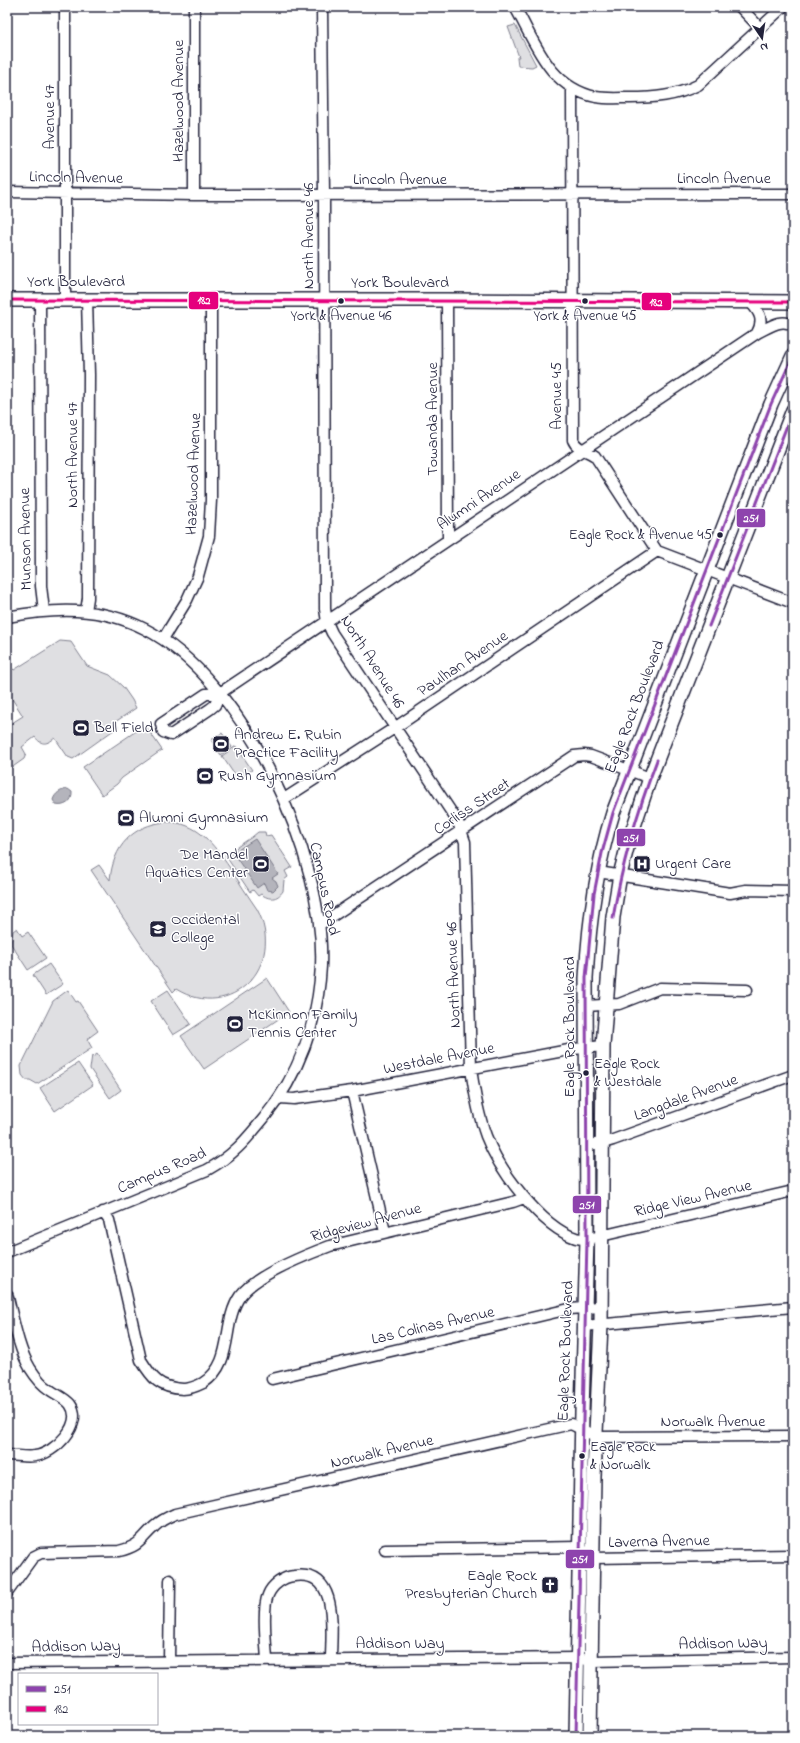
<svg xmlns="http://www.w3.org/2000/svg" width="800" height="1743" font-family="'Indie Flower',sans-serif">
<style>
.green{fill:#dfdfe2;stroke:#80808e}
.water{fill:#b4b4bc;stroke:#7a7a88}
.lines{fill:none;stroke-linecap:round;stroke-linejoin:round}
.minor-casing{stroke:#22223b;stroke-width:13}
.major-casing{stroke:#22223b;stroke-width:16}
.minor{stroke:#fff;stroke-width:10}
.major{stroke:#fff;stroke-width:13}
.bus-1-casing{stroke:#fff;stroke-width:6}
.bus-2-casing{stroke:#fff;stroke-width:6}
.bus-1{stroke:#8e44ad;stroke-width:3}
.bus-2{stroke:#e5007d;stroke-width:3}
.bus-dot{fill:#22223b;stroke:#fff;stroke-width:1.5}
.labels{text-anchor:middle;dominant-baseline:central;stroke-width:3;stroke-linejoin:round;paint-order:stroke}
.bus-label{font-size:15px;fill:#22223b;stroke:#fff}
.street-label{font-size:16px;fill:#22223b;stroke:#fff}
.poi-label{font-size:16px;fill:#22223b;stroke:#fff;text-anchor:start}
.line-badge{stroke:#fff;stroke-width:1.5}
.badge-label{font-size:11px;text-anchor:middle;font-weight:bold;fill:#fff}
</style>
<rect width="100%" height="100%" fill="#fff"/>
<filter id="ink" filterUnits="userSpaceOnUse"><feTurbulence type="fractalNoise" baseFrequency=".025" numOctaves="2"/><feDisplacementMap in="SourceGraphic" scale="8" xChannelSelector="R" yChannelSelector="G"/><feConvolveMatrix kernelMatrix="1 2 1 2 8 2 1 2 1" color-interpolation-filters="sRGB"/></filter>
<g filter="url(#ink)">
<path class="green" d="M 515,25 L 536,65 L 532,67 L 518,66 L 517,57 L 519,57 L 508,27 Z
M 60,641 L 71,642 L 87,666 L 110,675 L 123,687 L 132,700 L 136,708 L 115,722 L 118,727 L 73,759 L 68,757 L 55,738 C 47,744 42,746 35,737 L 22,747 L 26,754 L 24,759 L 7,771 L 7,726 L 23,716 L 7,691 L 7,668 L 10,666 L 14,670 Z
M 145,725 L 162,750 L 122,778 L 117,784 L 102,795 L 83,767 Z
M 222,733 L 232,747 L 221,755 L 211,740 Z
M 236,746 L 252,770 L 238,780 L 222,756 Z
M 166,822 C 198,822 213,844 230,868 C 239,882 248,896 257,909 C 287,965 231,1023 176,989 L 173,992 L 91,870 L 99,865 L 110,880 C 113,847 132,825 166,822 Z
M 258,832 L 265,832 L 266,836 L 271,835 L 292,867 L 285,871 L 288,877 L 284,880 L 283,891 C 277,900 269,900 261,894 L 258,896 L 253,890 L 250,892 L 225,855 L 252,837 Z
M 17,928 L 22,936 L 28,932 L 46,958 L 28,970 L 11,944 L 13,931 Z
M 49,964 L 63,984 L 46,995 L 33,975 Z
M 267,978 L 289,1012 L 204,1069 L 181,1036 Z
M 68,990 L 76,1002 L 78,1001 L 98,1031 L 87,1039 L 92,1048 L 37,1084 L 30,1080 L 26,1080 L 22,1075 L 21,1066 L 53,1001 Z
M 168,990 L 191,1024 L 173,1035 L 151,1001 Z
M 97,1054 L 121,1090 L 110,1098 L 90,1069 L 92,1055 L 93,1057 Z
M 78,1063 L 93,1085 L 55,1111 L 40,1088 Z"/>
<path class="water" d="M 68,789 L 72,792 C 73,802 64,807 56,805 L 53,800 C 55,793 61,790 68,789 Z
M 255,839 L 278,874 L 272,878 L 276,881 L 278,886 L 273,891 L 267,890 L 264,883 L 257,888 L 233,853 Z"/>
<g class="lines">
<defs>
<path id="minor" d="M 65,7 L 65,299
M 194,7 L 194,195
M 322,7 L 324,195 L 325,609 L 327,622 L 332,633 L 458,822 L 465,842 L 471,1068 C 474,1091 478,1114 486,1136 C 499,1170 541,1227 576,1238 C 584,1240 593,1238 601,1236 L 793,1191
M 515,7 C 536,44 549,87 596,97 C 607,99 619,98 630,98 C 654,98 676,96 698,85 L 783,7
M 740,7 L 760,28
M 572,88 L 573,440 C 577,450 587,450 595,456 L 657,551 L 793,603
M 7,192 L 194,195 L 793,194
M 40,299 L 41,586 L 44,611
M 447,300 L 448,539
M 751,303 C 760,313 764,320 757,333
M 86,611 L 88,598 L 89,375 L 87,299
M 7,617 C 55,608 100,606 145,629 C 244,679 326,857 321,966 C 318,1022 299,1075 264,1118 C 246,1140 233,1156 207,1170 L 7,1252
M 163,639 L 187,600 L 198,576 L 209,536 L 211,500 L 211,300
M 220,693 L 757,333 C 768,328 782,317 793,326
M 220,693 L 215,705 L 210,709 L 171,735 L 163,732 L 161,724 L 206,694 Z
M 284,799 L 396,727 L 657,551
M 598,872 L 730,893 L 746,890 L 793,891
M 319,925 L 574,756 L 584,755 L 591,756 L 650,778
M 586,1006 L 619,1004 L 660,988 L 747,990
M 352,1091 L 385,1232
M 280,1098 L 294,1099 L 352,1091 L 574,1049 L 603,1046
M 587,1145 L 603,1143 L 613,1140 L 793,1075
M 103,1212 L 109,1220 L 141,1360 C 152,1378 159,1388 183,1389 C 190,1389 197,1386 203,1383 C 235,1362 221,1324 240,1296 C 255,1275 306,1255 330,1246 L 513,1202 L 524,1198
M 7,1294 C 13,1317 18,1348 30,1368 C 35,1376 42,1385 50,1390 C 57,1395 65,1398 70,1404 C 85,1424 54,1454 35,1456 C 26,1458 16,1455 7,1455
M 584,1326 L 793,1307
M 272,1379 L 569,1309 L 601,1307
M 385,1550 L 579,1547 L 593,1558 L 793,1555
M 7,1593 L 33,1557 L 41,1553 L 119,1551 C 141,1546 140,1539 155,1526 C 161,1520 168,1517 175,1514 L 571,1424 L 597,1437 L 793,1436
M 267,1659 C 266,1644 262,1608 268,1595 C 272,1585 283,1577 294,1576 C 340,1569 331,1631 331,1660
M 169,1661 L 170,1580
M 7,1663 L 578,1658 L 592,1661 L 793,1657"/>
<path id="major" d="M 7,300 L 447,300 L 793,302
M 576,1736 L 582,1412 L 587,1239 L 586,978 C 589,922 596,866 613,813 L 771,404 L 793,356
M 590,1736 L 594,1476 L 601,1325 L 603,1046 L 613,917 L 620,875 L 628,844 L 650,778 L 793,410"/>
</defs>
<use href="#minor" class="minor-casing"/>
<use href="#major" class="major-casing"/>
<use href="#minor" class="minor"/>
<use href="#major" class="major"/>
<defs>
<path id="bus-1" d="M 709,626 L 793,410
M 613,918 C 622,863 637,812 657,760
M 576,1736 L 587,1239 L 586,978 L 594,894 L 602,853 L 613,813 L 771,404 L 793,356"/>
<path id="bus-2" d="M 7,300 L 793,302"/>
</defs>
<use href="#bus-1" class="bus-1-casing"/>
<use href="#bus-2" class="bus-2-casing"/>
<use href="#bus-1" class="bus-1"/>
<use href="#bus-2" class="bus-2"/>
</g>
</g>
<defs>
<symbol id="stadium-square" viewBox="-11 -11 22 22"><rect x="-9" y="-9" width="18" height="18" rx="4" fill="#22223b" stroke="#fff"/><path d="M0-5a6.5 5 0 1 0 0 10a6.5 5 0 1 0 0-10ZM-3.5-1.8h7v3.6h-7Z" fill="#fff"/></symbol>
<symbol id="hospital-square" viewBox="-11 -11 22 22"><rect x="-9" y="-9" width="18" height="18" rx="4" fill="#22223b" stroke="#fff"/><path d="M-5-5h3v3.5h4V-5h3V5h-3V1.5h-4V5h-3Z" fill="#fff"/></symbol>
<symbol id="university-square" viewBox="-11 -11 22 22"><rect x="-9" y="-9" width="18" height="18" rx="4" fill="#22223b" stroke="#fff"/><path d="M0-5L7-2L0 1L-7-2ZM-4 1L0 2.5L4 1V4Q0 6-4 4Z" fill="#fff"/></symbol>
<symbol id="church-square" viewBox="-11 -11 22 22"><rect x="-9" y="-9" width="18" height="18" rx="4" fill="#22223b" stroke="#fff"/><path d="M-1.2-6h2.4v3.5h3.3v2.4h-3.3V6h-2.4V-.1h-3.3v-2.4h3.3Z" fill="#fff"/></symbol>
</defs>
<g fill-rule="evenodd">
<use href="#stadium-square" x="71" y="718" width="20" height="20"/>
<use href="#stadium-square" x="211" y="734" width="20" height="20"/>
<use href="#stadium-square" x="195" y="766" width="20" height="20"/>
<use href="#stadium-square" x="116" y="808" width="20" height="20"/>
<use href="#stadium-square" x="251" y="854" width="20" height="20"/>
<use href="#hospital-square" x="632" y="854" width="20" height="20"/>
<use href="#university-square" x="148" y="919" width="20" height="20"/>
<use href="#stadium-square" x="225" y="1014" width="20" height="20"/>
<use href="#church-square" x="540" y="1575" width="20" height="20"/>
</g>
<g class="bus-dot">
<circle cx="341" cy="301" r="3.5"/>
<circle cx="585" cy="301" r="3.5"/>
<circle cx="720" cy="535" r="3.5"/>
<circle cx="586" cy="1073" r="3.5"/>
<circle cx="582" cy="1456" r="3.5"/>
</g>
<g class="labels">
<g class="bus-label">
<text x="341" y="316">York &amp; Avenue 46</text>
<text x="585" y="316">York &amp; Avenue 45</text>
<text x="712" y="535" text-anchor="end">Eagle Rock &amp; Avenue 45</text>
<text x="594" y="1064" text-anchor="start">Eagle Rock<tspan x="594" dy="18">&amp; Westdale</tspan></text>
<text x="590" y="1447" text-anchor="start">Eagle Rock<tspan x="590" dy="18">&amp; Norwalk</tspan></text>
</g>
<g class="street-label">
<text transform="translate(179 101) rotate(-90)">Hazelwood Avenue</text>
<text transform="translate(50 117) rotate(-90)">Avenue 47</text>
<text transform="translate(76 178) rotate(1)">Lincoln Avenue</text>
<text x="724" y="179">Lincoln Avenue</text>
<text x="400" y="180">Lincoln Avenue</text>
<text transform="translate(309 236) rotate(-90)">North Avenue 46</text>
<text x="76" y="282">York Boulevard</text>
<text x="400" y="283">York Boulevard</text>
<text transform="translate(557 396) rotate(-90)">Avenue 45</text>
<text transform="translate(433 419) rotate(-90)">Towanda Avenue</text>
<text transform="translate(73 455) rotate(-90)">North Avenue 47</text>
<text transform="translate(194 474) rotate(-88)">Hazelwood Avenue</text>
<text transform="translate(479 500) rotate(-34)">Alumni Avenue</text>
<text transform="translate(26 539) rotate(-91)">Munson Avenue</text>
<text transform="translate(372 662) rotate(58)">North Avenue 46</text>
<text transform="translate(463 664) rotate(-34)">Paulhan Avenue</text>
<text transform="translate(635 707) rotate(-69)">Eagle Rock Boulevard</text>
<text transform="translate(472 807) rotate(-34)">Corliss Street</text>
<text transform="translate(324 889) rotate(78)">Campus Road</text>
<text transform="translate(454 975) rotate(-92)">North Avenue 46</text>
<text transform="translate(570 1027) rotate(-90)">Eagle Rock Boulevard</text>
<text transform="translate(439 1059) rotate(-11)">Westdale Avenue</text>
<text transform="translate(686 1098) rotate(-20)">Langdale Avenue</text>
<text transform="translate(162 1171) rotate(-23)">Campus Road</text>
<text transform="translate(693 1199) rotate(-13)">Ridge View Avenue</text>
<text transform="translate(366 1223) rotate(-15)">Ridgeview Avenue</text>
<text transform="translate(433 1326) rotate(-13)">Las Colinas Avenue</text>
<text transform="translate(566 1351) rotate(-88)">Eagle Rock Boulevard</text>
<text x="713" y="1422">Norwalk Avenue</text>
<text transform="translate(382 1452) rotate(-13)">Norwalk Avenue</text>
<text transform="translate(659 1542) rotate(-1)">Laverna Avenue</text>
<text x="400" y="1644">Addison Way</text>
<text transform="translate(723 1644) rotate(-1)">Addison Way</text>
<text transform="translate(76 1647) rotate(-1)">Addison Way</text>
</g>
<g class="poi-label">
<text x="94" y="728">Bell Field</text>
<text x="234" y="735">Andrew E. Rubin<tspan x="234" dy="18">Practice Facility</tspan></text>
<text x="218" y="776">Rush Gymnasium</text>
<text x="139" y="818">Alumni Gymnasium</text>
<text x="248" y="855" text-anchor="end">De Mandel<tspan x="248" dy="18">Aquatics Center</tspan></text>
<text x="655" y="864">Urgent Care</text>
<text x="171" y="920">Occidental<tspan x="171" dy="18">College</tspan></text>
<text x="248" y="1015">McKinnon Family<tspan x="248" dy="18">Tennis Center</tspan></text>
<text x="537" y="1576" text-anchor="end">Eagle Rock<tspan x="537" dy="18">Presbyterian Church</tspan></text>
</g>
</g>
<g class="line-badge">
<rect x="188" y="291" width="31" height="19" rx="4" fill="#e5007d"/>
<rect x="641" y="292" width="31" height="19" rx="4" fill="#e5007d"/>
<rect x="736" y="508" width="30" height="20" rx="4" fill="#8e44ad"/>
<rect x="616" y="828" width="30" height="19" rx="4" fill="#8e44ad"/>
<rect x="572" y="1195" width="30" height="19" rx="4" fill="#8e44ad"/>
<rect x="565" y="1549" width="30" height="20" rx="4" fill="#8e44ad"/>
</g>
<g class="badge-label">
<text x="204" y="304">182</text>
<text x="656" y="306">182</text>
<text x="751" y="522">251</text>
<text x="631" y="842">251</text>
<text x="587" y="1209">251</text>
<text x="580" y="1563">251</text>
</g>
<rect width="800" height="1743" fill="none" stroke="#fff" stroke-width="24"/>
<rect x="12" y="12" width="776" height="1719" fill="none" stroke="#22223b" stroke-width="1.5" filter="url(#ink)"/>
<rect x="18" y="1673" width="140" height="52" fill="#ffffff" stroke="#a7a7b1"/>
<rect x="26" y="1686" width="20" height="6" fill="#8e44ad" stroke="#a7a7b1"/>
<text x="54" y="1693" font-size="12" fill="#22223b">251</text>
<rect x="26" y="1706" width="20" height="6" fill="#e5007d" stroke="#a7a7b1"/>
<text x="54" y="1713" font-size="12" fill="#22223b">182</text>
<g transform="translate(762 38) rotate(167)" stroke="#ffffff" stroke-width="3" paint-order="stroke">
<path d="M0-3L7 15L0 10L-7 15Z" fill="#22223b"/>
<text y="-6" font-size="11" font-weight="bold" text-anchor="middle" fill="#22223b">N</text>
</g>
</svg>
